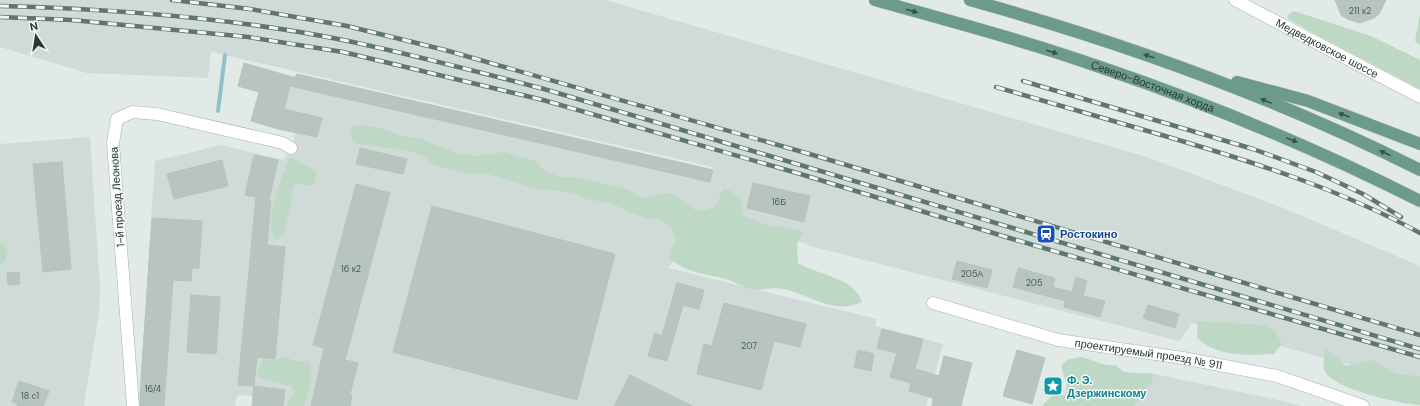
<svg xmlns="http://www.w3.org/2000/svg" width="1420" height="406" font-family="'DM Sans',sans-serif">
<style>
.built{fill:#d0dad6}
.green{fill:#bdd9c5}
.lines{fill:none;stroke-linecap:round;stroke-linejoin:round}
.stream{stroke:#90c1c9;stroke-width:4}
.building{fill:#b8c5bf;stroke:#b5c3bd}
.minor-casing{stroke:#a5b1ad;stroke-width:13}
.primary-casing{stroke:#bdc4c2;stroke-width:13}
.minor{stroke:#fff;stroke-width:12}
.primary{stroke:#6c9b8e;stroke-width:12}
.rail-casing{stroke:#5f756f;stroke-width:4.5}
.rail{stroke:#f2f7f5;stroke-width:3;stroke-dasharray:9;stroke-linecap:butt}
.oneway{fill:#36524a}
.labels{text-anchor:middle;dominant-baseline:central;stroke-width:3;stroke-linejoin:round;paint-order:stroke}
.number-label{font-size:9px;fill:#495c56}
.street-label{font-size:11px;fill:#243933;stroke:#f2f7f5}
.transit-label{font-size:11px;font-weight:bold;fill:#164399;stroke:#f2f7f5;text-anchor:start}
.culture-label{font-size:11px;font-weight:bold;fill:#0d838f;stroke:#f2f7f5;text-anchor:start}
</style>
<rect width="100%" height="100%" fill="#e2eae7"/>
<path class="built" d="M 0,0 L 605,0 L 1147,157 L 1286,209 L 1415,264 L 1420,267 L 1420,383 L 1192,323 L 1179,341 L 814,247 L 719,212 L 668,268 L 877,319 L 875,326 L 943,344 L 926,406 L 283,406 L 285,390 L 254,386 L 253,396 L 237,395 L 235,406 L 139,406 L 155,161 L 221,145 L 283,160 L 291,148 L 296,132 L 278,129 L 292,77 L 297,74 L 713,170 L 713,167 L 211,52 L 208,78 L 87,73 L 0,47 Z
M 90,137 L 100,288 L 99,312 L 84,406 L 0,406 L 0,144 Z
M 1145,372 L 1269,398 L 1302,406 L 1069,406 L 1143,380 Z"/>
<path class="green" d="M 1294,11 L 1371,36 L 1420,60 L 1420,89 L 1326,40 L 1288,19 L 1287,15 Z
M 1420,14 L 1420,45 L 1415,41 Z
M 364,125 L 383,129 L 401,136 L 421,139 L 459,154 L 479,156 L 505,152 L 537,162 L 541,168 L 559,177 L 572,177 L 628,189 L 639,197 L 645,198 L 671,193 L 677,196 L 698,212 L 715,207 L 723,189 L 729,190 L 740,198 L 743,216 L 773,227 L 787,227 L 803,232 L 797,244 L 798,263 C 817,275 855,277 862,302 C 835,316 809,294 783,289 C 774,287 764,290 755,290 C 747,289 737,283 729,280 C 708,273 688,275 670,258 L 670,251 L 677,240 L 671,228 L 660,219 L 647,219 L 609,203 L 586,199 L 574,193 L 534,188 L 488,174 L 466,173 L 434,165 L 420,154 L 399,149 L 357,144 L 352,140 L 351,126 Z
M 289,157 L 316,171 L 315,183 L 309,186 L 295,183 L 292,190 L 291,204 L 283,236 L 275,240 C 263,220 282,178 289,157 Z
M 0,242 L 8,249 L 5,261 L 0,265 Z
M 1198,321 L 1263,325 L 1275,331 L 1282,344 L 1274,354 C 1246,355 1220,358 1197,338 Z
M 1326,348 L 1346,366 L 1372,360 L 1397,374 L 1420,376 L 1420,405 C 1399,404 1341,390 1327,375 C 1321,367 1324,356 1326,348 Z
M 283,356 L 295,361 L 309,361 C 316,375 307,392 304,406 L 287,406 L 294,391 L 291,386 L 259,378 L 257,372 L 263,359 L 275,361 Z
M 1081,357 C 1092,359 1104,367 1115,365 L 1124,372 L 1152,374 L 1153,381 L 1143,391 L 1134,406 L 1042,406 L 1052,395 L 1065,395 C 1070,379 1061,378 1062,364 L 1069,359 Z"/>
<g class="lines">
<path class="stream" d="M 218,111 L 225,55"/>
</g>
<path class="building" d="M 1335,0 L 1386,0 L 1379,14 L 1374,18 L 1360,23 L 1347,19 L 1341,15 Z
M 244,63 L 296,78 L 297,74 L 713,170 L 710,182 L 290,86 L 284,109 L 322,118 L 317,137 L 278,129 L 251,121 L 259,92 L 238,86 Z
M 360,148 L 407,159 L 403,174 L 356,164 Z
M 254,155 L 278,160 L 269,201 L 271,201 L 267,245 L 285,247 L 275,359 L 257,357 L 254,386 L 238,385 L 256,197 L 245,195 Z
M 222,160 L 228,186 L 174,199 L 167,174 Z
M 62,162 L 71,269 L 43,272 L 33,164 Z
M 753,183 L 810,196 L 804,222 L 747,208 Z
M 356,184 L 390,193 L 345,360 L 358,363 L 350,394 L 352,395 L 350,406 L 311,406 L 324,348 L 313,345 Z
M 432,206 L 615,254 L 577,400 L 393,352 Z
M 152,218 L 202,221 L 199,268 L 192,268 L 191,281 L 173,280 L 164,406 L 140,406 L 140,395 Z
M 957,261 L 992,270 L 987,288 L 952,279 Z
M 1018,268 L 1055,278 L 1053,287 L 1072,292 L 1076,277 L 1087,281 L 1083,296 L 1105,301 L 1100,317 L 1064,307 L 1065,301 L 1013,287 Z
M 19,272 L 20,284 L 8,285 L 7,273 Z
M 677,283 L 704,290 L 699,309 L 683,305 L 667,361 L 648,356 L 655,333 L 662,336 Z
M 191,295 L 220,297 L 216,354 L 187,352 Z
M 724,303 L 806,324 L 800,347 L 774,341 L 761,390 L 697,374 L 704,344 L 712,346 Z
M 1148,305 L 1179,314 L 1175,328 L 1143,318 Z
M 882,329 L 923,339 L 915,369 L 939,376 L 944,356 L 972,363 L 961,406 L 932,406 L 933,398 L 909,391 L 911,383 L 890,377 L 897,353 L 877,348 Z
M 858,350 L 874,354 L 871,371 L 854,367 Z
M 1017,350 L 1045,358 L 1032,404 L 1003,396 Z
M 630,375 L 692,406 L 614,406 Z
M 19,381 L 49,391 L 43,406 L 17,406 L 18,404 L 12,402 Z
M 254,386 L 285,390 L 283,406 L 252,406 Z"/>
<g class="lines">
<defs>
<g id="minor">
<path id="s1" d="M 1235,0 L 1420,97"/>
<path id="s2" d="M 933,303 L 1058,340 L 1183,358 L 1277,376 L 1363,406"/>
<path d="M 133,406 L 113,143 L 117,119 L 132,112 L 157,114 L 283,143 L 291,148"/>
</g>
<g id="primary">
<path id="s3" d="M 875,0 C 950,21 1026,41 1100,67 C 1209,104 1317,149 1420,201"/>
<path d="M 970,0 C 1125,43 1277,98 1420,170"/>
<path d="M 1237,82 L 1308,101 L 1420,144"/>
</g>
</defs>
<use href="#minor" class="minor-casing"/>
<use href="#primary" class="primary-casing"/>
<use href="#minor" class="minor"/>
<use href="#primary" class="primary"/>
<defs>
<path id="rail" d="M 172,0 L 250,9 L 347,26 L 445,50 L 806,153 L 1420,335
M 0,6 C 114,9 236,18 348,41 C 414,55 479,72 544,89 L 1420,349
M 0,17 L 72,20 L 248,37 L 343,52 L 543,100 L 797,173 L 1016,240 L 1420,357
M 1023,81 L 1253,149 L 1316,172 L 1363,194 L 1401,217
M 996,87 C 1052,103 1109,120 1165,136 C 1253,162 1340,189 1420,233"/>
</defs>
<use href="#rail" class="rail-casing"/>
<use href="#rail" class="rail"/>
</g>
<defs><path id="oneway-solid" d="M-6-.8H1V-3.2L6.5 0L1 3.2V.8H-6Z"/></defs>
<g class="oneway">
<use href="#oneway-solid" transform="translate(912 11) rotate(16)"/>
<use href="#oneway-solid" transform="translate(1052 52) rotate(17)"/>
<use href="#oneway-solid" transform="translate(1149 56) rotate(-161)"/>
<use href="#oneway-solid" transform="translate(1266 101) rotate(-158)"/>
<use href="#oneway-solid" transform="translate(1344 115) rotate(-160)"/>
<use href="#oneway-solid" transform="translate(1292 140) rotate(22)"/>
<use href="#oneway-solid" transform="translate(1385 153) rotate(-155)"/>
</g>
<defs>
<symbol id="station-square" viewBox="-11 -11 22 22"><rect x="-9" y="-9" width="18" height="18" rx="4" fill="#1a4fb4" stroke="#f2f7f5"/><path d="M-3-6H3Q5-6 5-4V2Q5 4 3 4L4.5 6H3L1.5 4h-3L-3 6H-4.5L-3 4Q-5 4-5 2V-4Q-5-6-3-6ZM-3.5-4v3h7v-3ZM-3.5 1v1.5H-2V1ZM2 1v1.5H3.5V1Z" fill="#fff"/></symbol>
<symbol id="sight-square" viewBox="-11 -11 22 22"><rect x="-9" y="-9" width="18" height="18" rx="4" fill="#0f9aa8" stroke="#f2f7f5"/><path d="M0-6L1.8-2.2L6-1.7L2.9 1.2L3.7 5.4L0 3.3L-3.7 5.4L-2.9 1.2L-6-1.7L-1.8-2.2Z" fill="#fff"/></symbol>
</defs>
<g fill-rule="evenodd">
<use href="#station-square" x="1035" y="223" width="22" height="22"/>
<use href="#sight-square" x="1042" y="375" width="22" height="22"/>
</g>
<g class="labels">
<g class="number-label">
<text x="1360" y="11">211 к2</text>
<text x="779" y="202">16Б</text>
<text x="351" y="269">16 к2</text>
<text x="972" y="274">205А</text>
<text x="1034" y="283">205</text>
<text x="749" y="346">207</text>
<text x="153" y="389">16/4</text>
<text x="30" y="396">18 с1</text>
</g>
<g class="street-label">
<text stroke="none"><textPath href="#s1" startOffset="104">Медведковское шоссе</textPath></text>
<text stroke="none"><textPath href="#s3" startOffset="291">Северо-Восточная хорда</textPath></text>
<text transform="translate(117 197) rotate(-94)">1-й проезд Леонова</text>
<text stroke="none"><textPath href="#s2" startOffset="222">проектируемый проезд № 911</textPath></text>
</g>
<g class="transit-label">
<text x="1060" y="234">Ростокино</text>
</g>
<g class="culture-label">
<text x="1067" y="380">Ф. Э.<tspan x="1067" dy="13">Дзержинскому</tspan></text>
</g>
</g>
<g transform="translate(36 36) rotate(348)" stroke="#f2f7f5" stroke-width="3" paint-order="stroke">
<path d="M0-3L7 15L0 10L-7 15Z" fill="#243933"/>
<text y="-6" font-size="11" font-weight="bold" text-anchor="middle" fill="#243933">N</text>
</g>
</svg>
